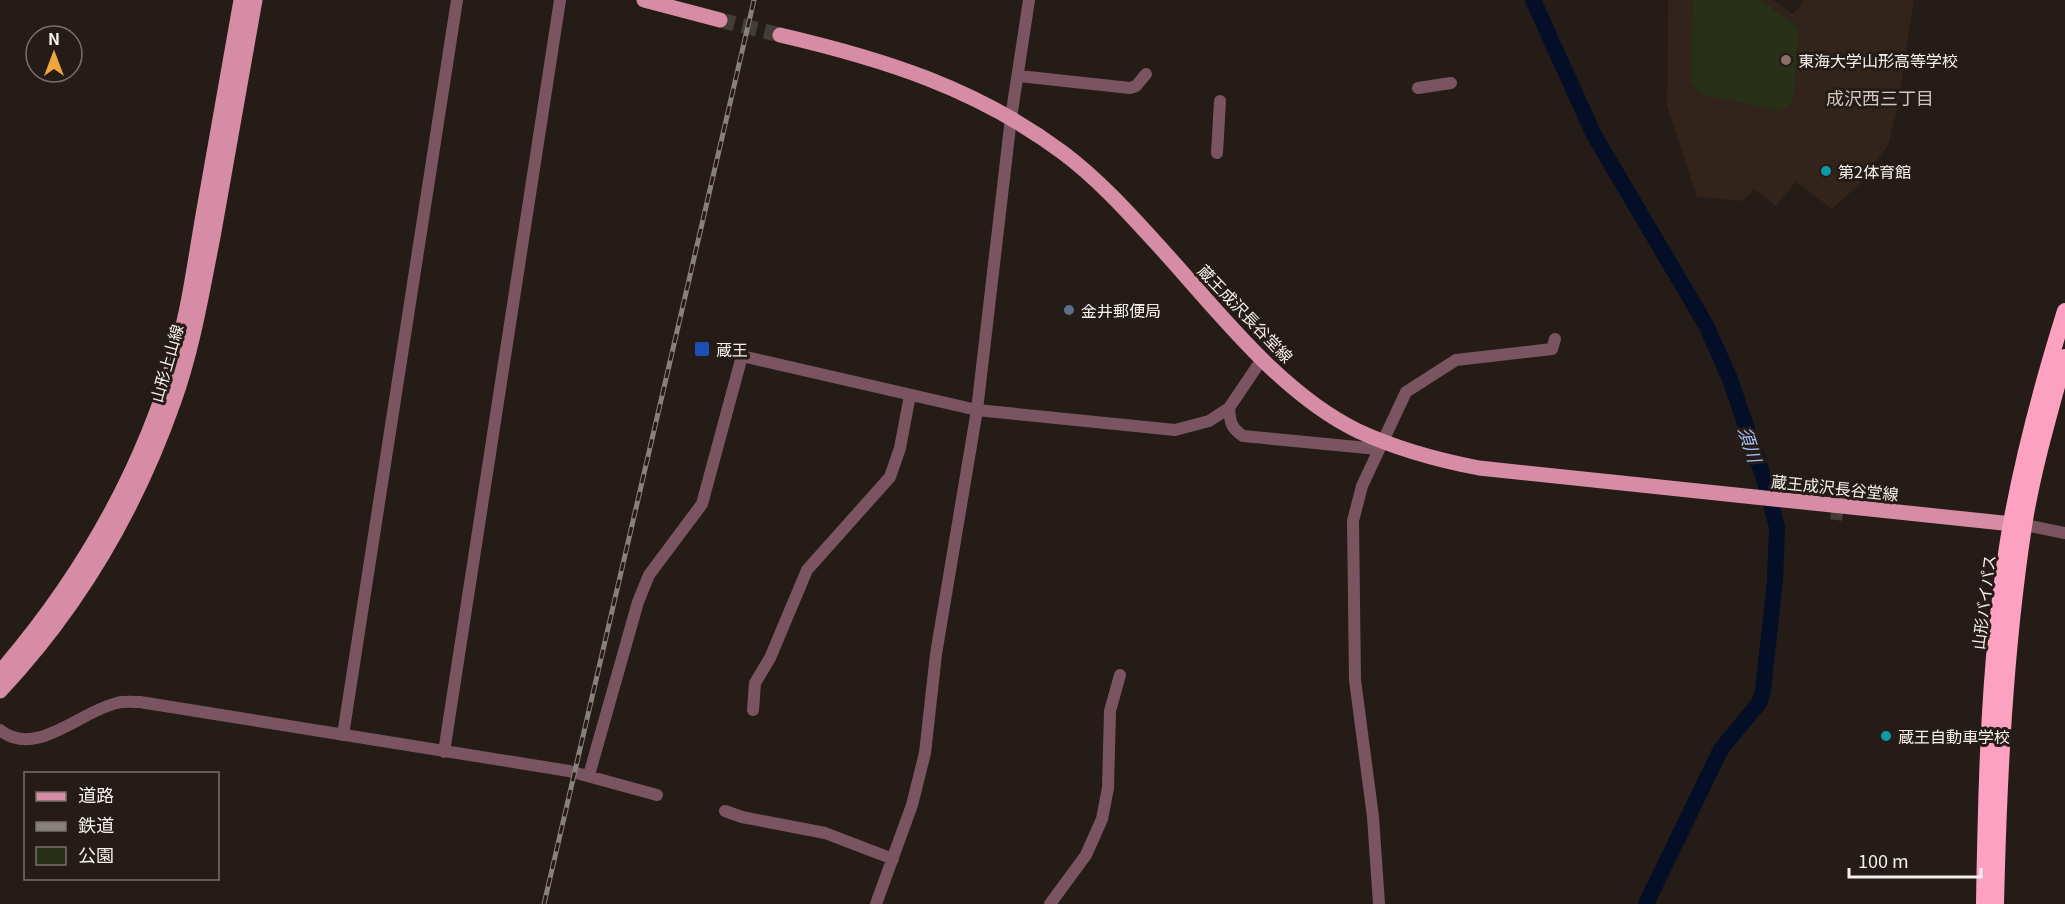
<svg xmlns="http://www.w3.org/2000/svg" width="2065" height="904" font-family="Georgia,'Noto Sans JP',serif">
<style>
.built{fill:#32231b}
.green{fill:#283017}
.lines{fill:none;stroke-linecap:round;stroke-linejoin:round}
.river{stroke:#040f27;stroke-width:16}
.minor-tunnel{stroke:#443c37;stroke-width:12;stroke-dasharray:12 6;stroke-linecap:butt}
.major-tunnel{stroke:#443c37;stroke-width:15;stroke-dasharray:15 8;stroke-linecap:butt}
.minor{stroke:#7a5561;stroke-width:12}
.major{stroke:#d78ca5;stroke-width:15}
.highway{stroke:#fca1c0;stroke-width:16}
.rail-casing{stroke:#88807c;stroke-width:5}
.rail{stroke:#251c17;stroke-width:3;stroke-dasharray:9;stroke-linecap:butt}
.education-dot{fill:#8d6e63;stroke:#251c17;stroke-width:2}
.culture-dot{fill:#0f9aa8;stroke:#251c17;stroke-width:2}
.service-dot{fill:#5c6f8a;stroke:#251c17;stroke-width:2}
.transit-dot{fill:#1a4fb4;stroke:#251c17;stroke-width:2}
.labels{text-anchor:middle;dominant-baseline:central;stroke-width:6;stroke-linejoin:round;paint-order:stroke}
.poi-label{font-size:16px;fill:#f6efec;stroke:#251c17;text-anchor:start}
.street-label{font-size:16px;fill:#f6efec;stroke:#251c17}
.neighbourhood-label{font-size:18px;fill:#d0c4bd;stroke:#251c17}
.water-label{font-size:18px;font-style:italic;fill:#a3c1f8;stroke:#251c17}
</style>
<rect width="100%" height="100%" fill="#251c17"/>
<path class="built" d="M 1668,0 L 1773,0 L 1793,14 L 1804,0 L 1914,0 L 1897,110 L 1889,143 L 1862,182 L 1832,209 L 1796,182 L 1776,206 L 1754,189 L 1744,201 L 1697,197 L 1667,106 Z"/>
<path class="green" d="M 1693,0 L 1760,0 L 1799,28 L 1793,102 L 1781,111 L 1700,94 L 1691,83 Z"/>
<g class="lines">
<path class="river" d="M 1533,0 L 1594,135 L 1706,325 L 1730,379 L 1764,479 L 1777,527 L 1775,581 L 1763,691 L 1759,703 L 1721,749 L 1646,904"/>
<path class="minor-tunnel" d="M 1836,520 L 1840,492"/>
<path class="major-tunnel" d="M 720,20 L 780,35"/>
<path class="minor" d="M 1019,76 L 1130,88 L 1136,86 L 1146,74
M 1418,88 L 1451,83
M 1217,153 L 1220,101
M 1229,408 C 1230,422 1231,428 1243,436 L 1378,449
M 2025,525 L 2065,533
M 753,710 L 755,683 L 770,658 L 807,570 L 890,477 L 900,448 L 910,395
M 0,730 C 36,759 80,711 117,703 C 124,701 133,702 140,702 L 569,771 L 657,795
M 343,735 L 457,0
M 444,752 L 560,0
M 589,775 L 638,602 L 649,575 L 702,504 L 742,356 L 977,410 L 1175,430 L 1209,421 L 1229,408 L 1262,359
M 725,811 L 742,817 L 825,833 L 893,859
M 876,904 L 912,805 L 925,753 L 936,654 L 977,410 L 1011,118 L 1029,0
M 1050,904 L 1086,855 L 1102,819 L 1108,788 L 1110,711 L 1120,675
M 1379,904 L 1373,817 L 1355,680 L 1353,521 L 1362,486 L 1406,392 L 1456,360 L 1552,349 L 1555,339"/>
<path class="major" d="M 644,0 L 720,20
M 780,35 C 883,59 976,88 1062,152 C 1097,178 1127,211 1157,244 C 1215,307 1279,393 1358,431 C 1397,449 1437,460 1479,468 L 2022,525
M 0,672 C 81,578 142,472 176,353 C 189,308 195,261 203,215 C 216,143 228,72 241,0
M 0,691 C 79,607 136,509 174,401 C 193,348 202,292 213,237 C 227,158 241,79 255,0"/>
<path class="highway" d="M 1984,904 C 1986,777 1989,648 2011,523 C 2024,452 2043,381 2065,311
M 1996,904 C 1999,778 2005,651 2024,526 C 2033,469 2050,413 2065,357"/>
<defs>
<path id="rail" d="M 544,904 L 754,0"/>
</defs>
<use href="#rail" class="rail-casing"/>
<use href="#rail" class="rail"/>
</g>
<circle class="education-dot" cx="1786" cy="60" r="6"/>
<g class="culture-dot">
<circle cx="1826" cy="171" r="6"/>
<circle cx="1886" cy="736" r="6"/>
</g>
<circle class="service-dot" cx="1069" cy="310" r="6"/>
<rect class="transit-dot" x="694" y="341" width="16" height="16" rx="3"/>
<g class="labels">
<g class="poi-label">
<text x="1798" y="60">東海大学山形高等学校</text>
<text x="1838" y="171">第2体育館</text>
<text x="1081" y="310">金井郵便局</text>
<text x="716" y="349">蔵王</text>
<text x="1898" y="736">蔵王自動車学校</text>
</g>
<g class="street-label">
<text transform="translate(1246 313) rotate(46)">蔵王成沢長谷堂線</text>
<text transform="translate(166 363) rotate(-74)">山形上山線</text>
<text transform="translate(1835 487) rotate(6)">蔵王成沢長谷堂線</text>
<text transform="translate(1983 602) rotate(-83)">山形バイパス</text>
</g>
<g class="neighbourhood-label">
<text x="1880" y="97">成沢西三丁目</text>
</g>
<g class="water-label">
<text transform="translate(1751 444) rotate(72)">須川</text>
</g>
</g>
<rect x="24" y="772" width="195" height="108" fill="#251c17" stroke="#79706c" stroke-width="1.5"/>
<rect x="36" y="792" width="30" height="9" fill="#d78ca5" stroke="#79706c" stroke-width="1.5"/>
<text x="78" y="802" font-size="18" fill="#f6efec">道路</text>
<rect x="36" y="822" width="30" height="9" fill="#88807c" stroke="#79706c" stroke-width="1.5"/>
<text x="78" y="832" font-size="18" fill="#f6efec">鉄道</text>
<rect x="36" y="847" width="30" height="18" fill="#283017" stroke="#79706c" stroke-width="1.5"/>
<text x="78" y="862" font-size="18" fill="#f6efec">公園</text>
<g transform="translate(54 54)"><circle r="28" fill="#251c17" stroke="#79706c" stroke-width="1.5"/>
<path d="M0-4.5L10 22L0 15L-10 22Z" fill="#f0a63e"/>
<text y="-9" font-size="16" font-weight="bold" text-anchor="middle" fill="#f6efec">N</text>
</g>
<path d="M1849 868v9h132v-9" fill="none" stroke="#f6efec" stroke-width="3"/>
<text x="1858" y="868" font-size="18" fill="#f6efec" stroke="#251c17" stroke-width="4.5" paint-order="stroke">100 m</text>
</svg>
